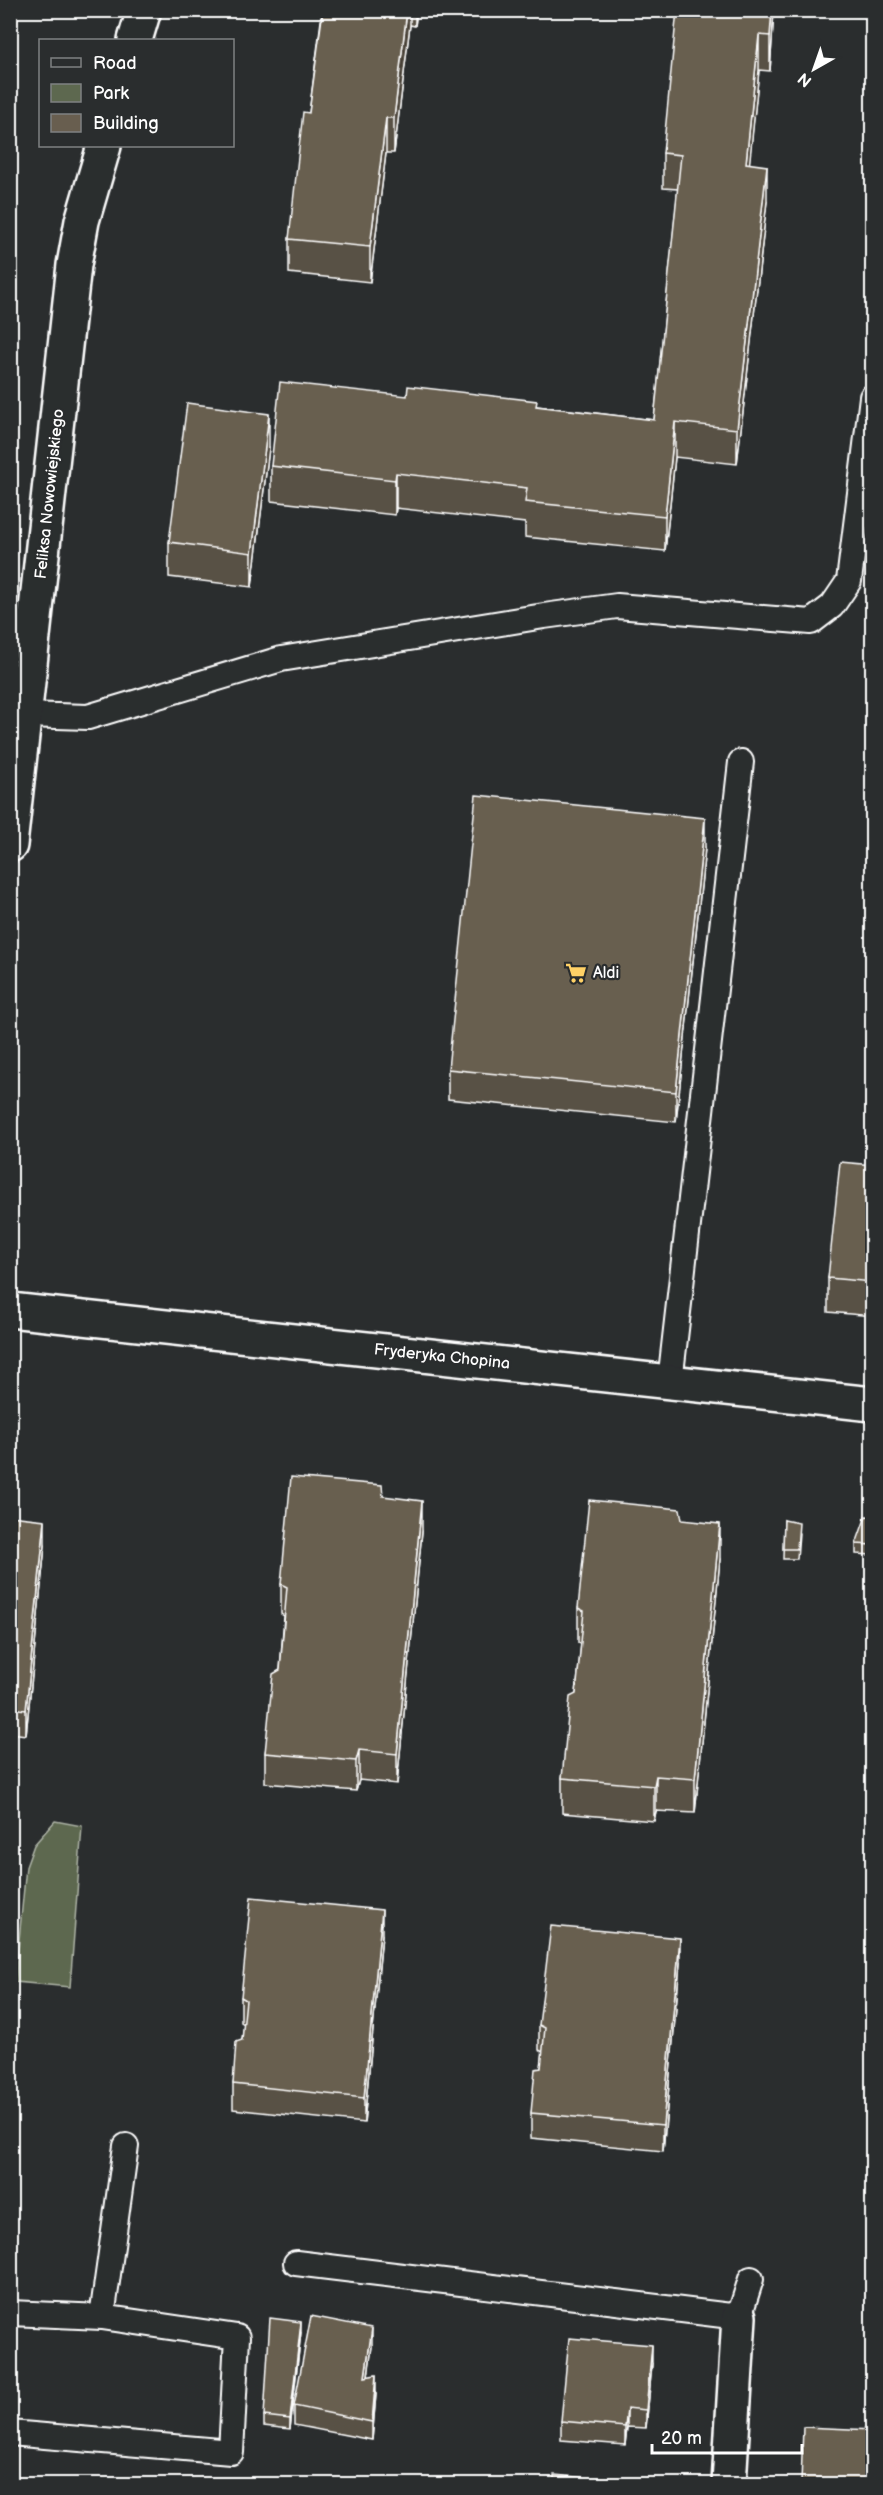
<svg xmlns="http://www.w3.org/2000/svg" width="883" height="2495" font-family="'Balsamiq Sans',sans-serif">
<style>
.green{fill:#5d684f;stroke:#aeb4a7;stroke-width:1.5}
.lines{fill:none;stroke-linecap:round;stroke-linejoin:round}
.service-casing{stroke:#fff;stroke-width:28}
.minor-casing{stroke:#fff;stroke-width:38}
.tertiary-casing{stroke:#fff;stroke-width:38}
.service{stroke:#2a2d2e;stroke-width:24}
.minor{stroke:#2a2d2e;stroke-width:33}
.tertiary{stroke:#2a2d2e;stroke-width:33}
.wall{fill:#595144;stroke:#fff;stroke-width:1.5}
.shaded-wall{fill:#494237;stroke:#fff;stroke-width:1.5}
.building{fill:#685e4f;stroke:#fff;stroke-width:1.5}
.labels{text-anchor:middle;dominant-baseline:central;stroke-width:4.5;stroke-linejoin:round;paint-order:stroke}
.street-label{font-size:16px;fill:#fff;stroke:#2a2d2e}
.poi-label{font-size:16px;fill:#fff;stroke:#2a2d2e;text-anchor:start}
</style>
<rect width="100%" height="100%" fill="#2a2d2e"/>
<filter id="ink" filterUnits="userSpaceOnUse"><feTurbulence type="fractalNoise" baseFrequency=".0167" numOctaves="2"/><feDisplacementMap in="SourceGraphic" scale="12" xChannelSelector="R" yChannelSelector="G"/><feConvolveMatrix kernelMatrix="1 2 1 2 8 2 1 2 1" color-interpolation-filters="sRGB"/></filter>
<g filter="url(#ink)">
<path class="green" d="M 55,1821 L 82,1826 L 70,1987 L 15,1982 L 26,1867 L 34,1845 Z"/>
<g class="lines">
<defs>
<path id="service" d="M 25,715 L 88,717 L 281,659 L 544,616 L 617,606 L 811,622 L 832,606 L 849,581 L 872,397
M 670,1382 L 741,762
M 296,2263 L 739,2317 L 751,2279
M 10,2313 L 102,2317 L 237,2337 L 231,2452 L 10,2433
M 102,2317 L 126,2146"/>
<path id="minor" d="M 135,40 L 144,10
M 10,845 L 74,265 L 82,221 L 104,146
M 729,2484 L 739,2317"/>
<path id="tertiary" d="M 10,1310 L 872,1404"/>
</defs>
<use href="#service" class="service-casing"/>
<use href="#minor" class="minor-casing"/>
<use href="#tertiary" class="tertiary-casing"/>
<use href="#service" class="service"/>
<use href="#minor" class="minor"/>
<use href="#tertiary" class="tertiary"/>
</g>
<path class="wall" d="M 320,10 L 417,10 L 415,26 L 410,25 L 394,153 L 386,153 L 370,282 L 289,273 L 289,239 L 309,113 L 322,13 L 320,13 Z
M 774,10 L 770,71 L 759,70 L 749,164 L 767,201 L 737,464 L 675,457 L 665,551 L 525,537 L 525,523 L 396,508 L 395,515 L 271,501 L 271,466 L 407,396 L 537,406 L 654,420 L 678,189 L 663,188 L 663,153 Z
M 269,448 L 252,587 L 169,577 L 169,542 Z
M 705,848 L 676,1122 L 448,1099 L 448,1069 Z
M 873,1165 L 873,1316 L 828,1312 L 828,1278 Z
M 383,1496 L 422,1531 L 397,1784 L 359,1780 L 356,1791 L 265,1783 L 265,1753 L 280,1670 L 284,1616 L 281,1614 L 281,1584 Z
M 10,1516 L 45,1545 L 26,1735 L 10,1733 Z
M 873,1517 L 873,1555 L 856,1554 L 856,1544 Z
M 682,1520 L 720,1559 L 695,1813 L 656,1811 L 654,1821 L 562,1813 L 562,1778 L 576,1694 L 581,1644 L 578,1643 L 578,1608 Z
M 784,1520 L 799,1533 L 797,1559 L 783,1559 Z
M 382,1935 L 364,2123 L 233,2109 L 233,2084 L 242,2040 L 244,2024 L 241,2022 L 241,1997 Z
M 680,1963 L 663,2151 L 531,2138 L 531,2113 L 541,2068 L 543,2052 L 539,2050 L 539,2025 Z
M 873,2099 L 873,2131 L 872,2129 Z
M 873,2186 L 873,2249 L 869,2249 L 869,2223 Z
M 301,2332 L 290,2429 L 264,2426 L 264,2416 Z
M 372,2346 L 368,2377 L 376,2394 L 372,2440 L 294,2425 L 294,2406 Z
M 652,2364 L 646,2428 L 627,2427 L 625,2445 L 561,2440 L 561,2421 Z"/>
<path class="shaded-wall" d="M 407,10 L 410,10 L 410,25 L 394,153 L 394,118 Z
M 415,10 L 417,10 L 415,26 Z
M 772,10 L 774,10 L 770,71 L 770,36 Z
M 759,35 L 759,70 L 746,198 L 746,163 Z
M 386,118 L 386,153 L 370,282 L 370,247 Z
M 767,166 L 767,201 L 737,464 L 737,429 Z
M 269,414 L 269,448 L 252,587 L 252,553 Z
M 675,422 L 675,457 L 665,551 L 665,516 Z
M 396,473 L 396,508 L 395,515 L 395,480 Z
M 705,818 L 705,848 L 676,1122 L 676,1092 Z
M 422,1501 L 422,1531 L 397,1784 L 397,1754 Z
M 45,1520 L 45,1545 L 26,1735 L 26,1710 Z
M 720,1524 L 720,1559 L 695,1813 L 695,1779 Z
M 359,1750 L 359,1780 L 356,1791 L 356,1761 Z
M 656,1776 L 656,1811 L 654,1821 L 654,1786 Z
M 382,1910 L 382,1935 L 364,2123 L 364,2098 Z
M 680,1938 L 680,1963 L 663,2151 L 663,2125 Z
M 301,2322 L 301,2332 L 290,2429 L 290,2419 Z
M 372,2328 L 372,2346 L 365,2396 L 365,2377 Z
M 652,2345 L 652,2364 L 646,2428 L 646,2410 Z
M 376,2375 L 376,2394 L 372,2440 L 372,2422 Z
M 627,2408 L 627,2427 L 625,2445 L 625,2427 Z"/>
<path class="building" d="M 323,10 L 407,10 L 394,118 L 386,118 L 370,247 L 289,239 L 303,112 L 309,113 Z
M 677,10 L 772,10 L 770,36 L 759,35 L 746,163 L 767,166 L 737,429 L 675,422 L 665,516 L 525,502 L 527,488 L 396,473 L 395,480 L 271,466 L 280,382 L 407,396 L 408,386 L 537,401 L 536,406 L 654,420 L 681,155 L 663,153 Z
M 187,403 L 269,414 L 252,553 L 169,542 Z
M 476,795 L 705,818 L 676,1092 L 448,1069 Z
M 840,1162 L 873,1165 L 873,1282 L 828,1278 Z
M 291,1477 L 382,1485 L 383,1496 L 422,1501 L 397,1754 L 359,1750 L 356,1761 L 265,1753 L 273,1674 L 280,1670 L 287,1587 L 281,1584 Z
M 589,1500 L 680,1509 L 682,1520 L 720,1524 L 695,1779 L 656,1776 L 654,1786 L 562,1778 L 570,1697 L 576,1694 L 584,1611 L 578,1608 Z
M 10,1516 L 45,1520 L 26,1710 L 10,1708 Z
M 866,1516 L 873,1517 L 873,1545 L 856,1544 Z
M 784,1520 L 799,1523 L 797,1549 L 783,1549 Z
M 251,1897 L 382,1910 L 364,2098 L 233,2084 L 236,2042 L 242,2040 L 246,2000 L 241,1997 Z
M 551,1926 L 680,1938 L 663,2125 L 531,2113 L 535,2069 L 541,2068 L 545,2028 L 539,2025 Z
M 873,2186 L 873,2224 L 869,2223 Z
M 311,2316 L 372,2328 L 365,2377 L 376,2375 L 372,2422 L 294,2406 Z
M 270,2318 L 301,2322 L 290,2419 L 264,2416 Z
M 569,2338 L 652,2345 L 646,2410 L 627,2408 L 625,2427 L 561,2421 Z
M 803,2427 L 873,2430 L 873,2484 L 801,2484 Z
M 554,2475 L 611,2480 L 611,2484 L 554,2484 Z"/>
</g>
<defs>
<symbol id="supermarket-bare" viewBox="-9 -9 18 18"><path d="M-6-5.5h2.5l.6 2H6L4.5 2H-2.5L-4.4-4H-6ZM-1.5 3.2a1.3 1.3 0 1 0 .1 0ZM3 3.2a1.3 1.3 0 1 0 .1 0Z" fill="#ffd166" stroke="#2a2d2e" stroke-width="2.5" paint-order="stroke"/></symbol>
</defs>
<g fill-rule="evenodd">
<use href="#supermarket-bare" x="561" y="958" width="30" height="30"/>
</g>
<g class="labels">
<g class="street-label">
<text transform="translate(50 494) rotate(-84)">Feliksa Nowowiejskiego</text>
<text transform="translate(442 1357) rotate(6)">Fryderyka Chopina</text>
</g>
<g class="poi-label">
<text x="593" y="973">Aldi</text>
</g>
</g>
<rect width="883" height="2495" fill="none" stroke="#2a2d2e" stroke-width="36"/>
<rect x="18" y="18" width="847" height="2459" fill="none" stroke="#fff" stroke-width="2" filter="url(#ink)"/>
<rect x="39" y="39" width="195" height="108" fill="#2a2d2e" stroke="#7f8182" stroke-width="1.5"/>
<rect x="51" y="58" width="30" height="9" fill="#2a2d2e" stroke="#7f8182" stroke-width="1.5"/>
<text x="93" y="69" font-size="18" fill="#ffffff">Road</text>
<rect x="51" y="84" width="30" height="18" fill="#5d684f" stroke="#7f8182" stroke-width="1.5"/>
<text x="93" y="99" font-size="18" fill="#ffffff">Park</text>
<rect x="51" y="114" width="30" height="18" fill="#685e4f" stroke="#7f8182" stroke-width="1.5"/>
<text x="93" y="129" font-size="18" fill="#ffffff">Building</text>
<g transform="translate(814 69) rotate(220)" stroke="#2a2d2e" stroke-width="4.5" paint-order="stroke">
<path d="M0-4.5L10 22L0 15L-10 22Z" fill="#ffffff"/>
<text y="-9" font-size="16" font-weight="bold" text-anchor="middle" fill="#ffffff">N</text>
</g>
<path d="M652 2444v9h150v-9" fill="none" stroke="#ffffff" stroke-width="3"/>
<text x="661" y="2444" font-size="18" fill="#ffffff" stroke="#2a2d2e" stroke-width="4.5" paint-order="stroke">20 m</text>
</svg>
